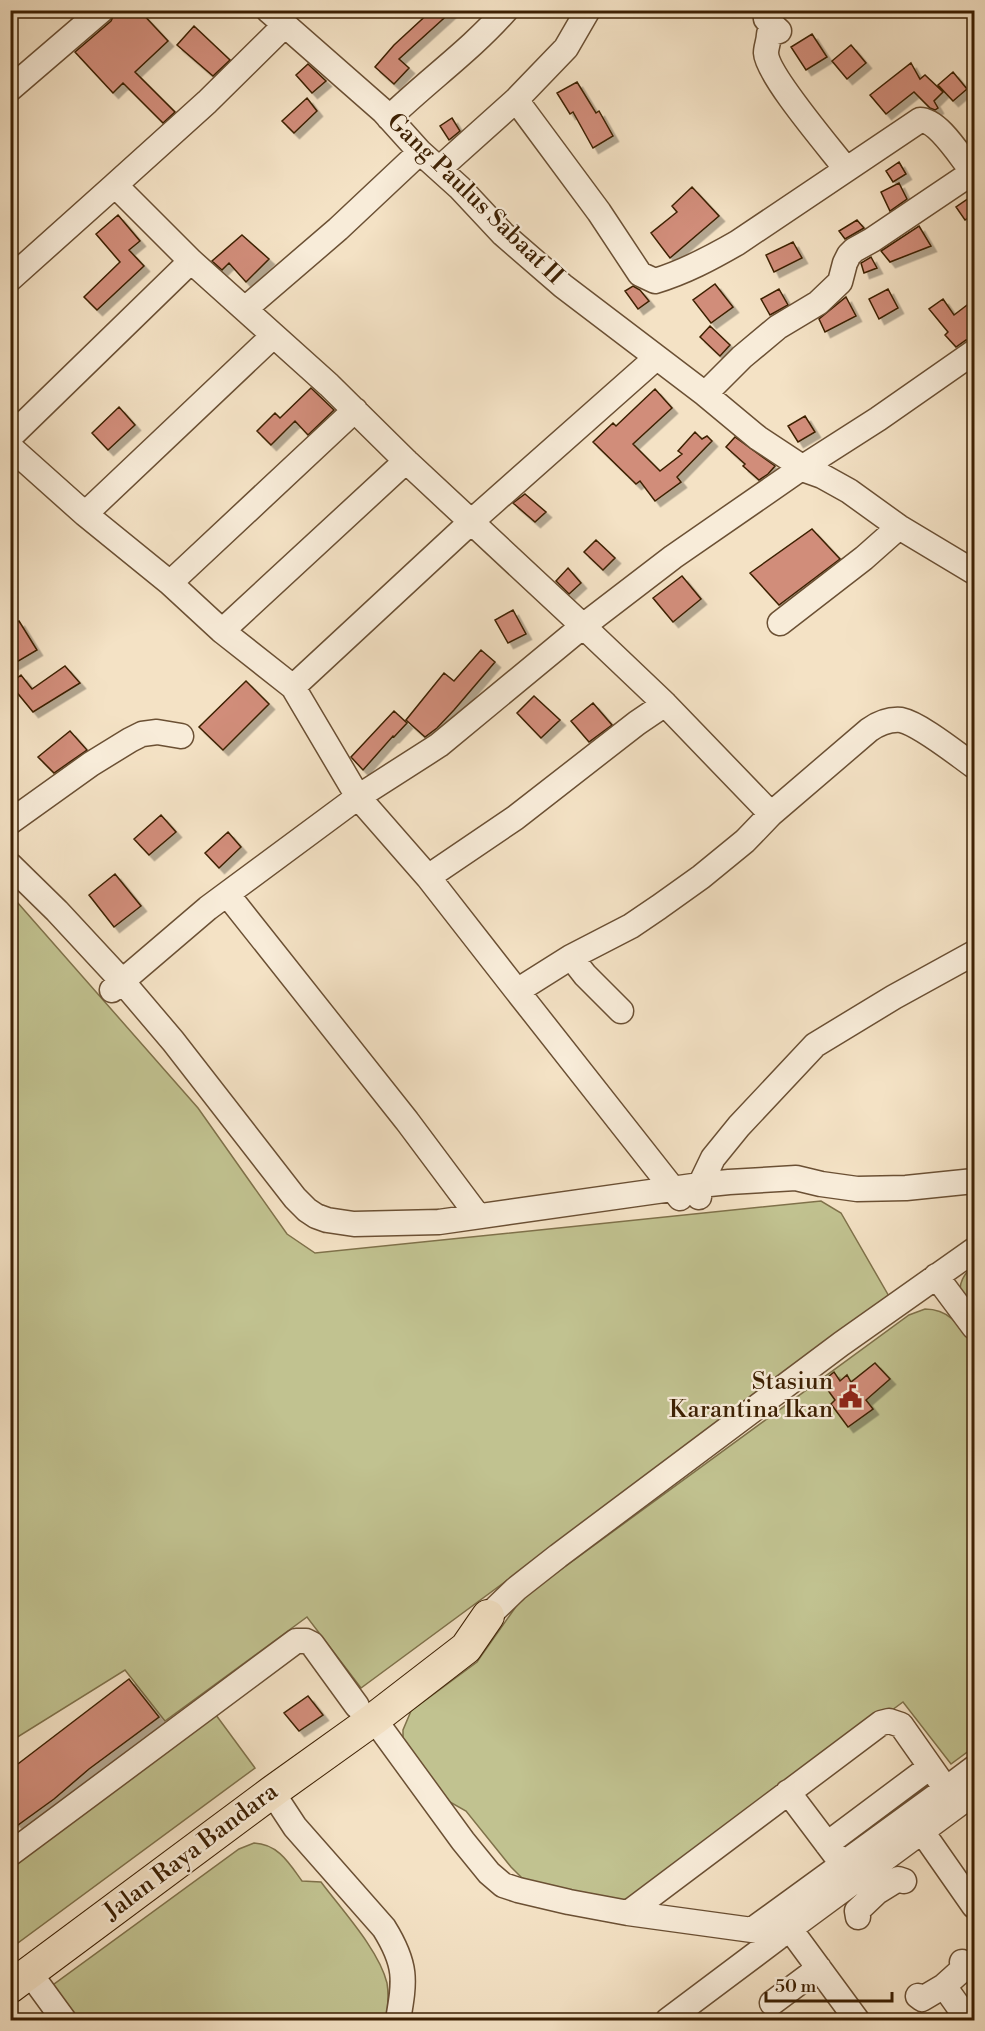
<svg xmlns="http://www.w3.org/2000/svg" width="985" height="2031" font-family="'Libre Bodoni',serif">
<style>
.green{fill:#c1c290;stroke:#7f714a;stroke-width:1.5}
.building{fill:#d18d7a;stroke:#3d2003;stroke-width:1.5;filter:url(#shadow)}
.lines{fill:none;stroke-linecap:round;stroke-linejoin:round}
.minor-casing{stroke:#6b5034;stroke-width:27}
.major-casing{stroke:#3d2003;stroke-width:34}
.minor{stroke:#f8ecd9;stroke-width:24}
.major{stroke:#f4e2c5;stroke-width:32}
.labels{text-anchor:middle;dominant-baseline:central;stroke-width:4.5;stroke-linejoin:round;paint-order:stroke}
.street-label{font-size:24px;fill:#3d2003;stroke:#f8ecd9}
.poi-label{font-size:24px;fill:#3d2003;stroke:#f8ecd9;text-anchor:end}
</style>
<defs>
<filter id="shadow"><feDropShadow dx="5.5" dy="5.5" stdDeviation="0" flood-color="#0004"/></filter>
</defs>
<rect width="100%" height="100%" fill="#f4e2c5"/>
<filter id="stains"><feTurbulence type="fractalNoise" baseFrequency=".00333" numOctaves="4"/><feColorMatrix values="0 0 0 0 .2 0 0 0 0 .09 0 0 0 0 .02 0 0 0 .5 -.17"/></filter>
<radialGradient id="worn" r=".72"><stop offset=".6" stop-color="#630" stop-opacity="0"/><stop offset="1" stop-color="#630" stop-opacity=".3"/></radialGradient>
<path class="green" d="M 10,894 L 198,1108 L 287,1234 L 315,1253 L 821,1201 L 841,1213 L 890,1298 L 361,1688 L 307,1617 L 165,1721 L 125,1670 L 16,1738 L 10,1731 Z
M 974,1265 L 974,1322 C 962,1299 950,1286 974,1265 Z
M 925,1309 C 951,1309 961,1328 974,1347 L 974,1747 L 951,1764 L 903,1702 L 629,1904 L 533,1885 L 521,1877 L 511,1867 L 466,1811 L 434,1793 L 403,1740 L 403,1730 L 411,1711 L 477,1662 L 522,1598 L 909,1315 Z
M 216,1715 L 255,1768 L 11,1948 L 10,1864 Z
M 254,1843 C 278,1844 289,1863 302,1881 L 321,1882 C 342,1910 379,1950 387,1983 C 389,1996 388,2008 386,2020 L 68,2020 L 46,1990 L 239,1849 Z"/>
<path class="building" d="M 116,10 L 139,10 L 168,41 L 135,72 L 175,112 L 163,123 L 123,83 L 113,93 L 75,52 L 111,21 Z
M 432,10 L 453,10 L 399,59 L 409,68 L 394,84 L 375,67 L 394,45 Z
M 194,26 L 230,60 L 213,76 L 177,45 Z
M 812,34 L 827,57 L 806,70 L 791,47 Z
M 851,45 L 866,63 L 847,79 L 832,61 Z
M 911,63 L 920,79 L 925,75 L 943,92 L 934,101 L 938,108 L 935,110 L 930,108 L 914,92 L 886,114 L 870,95 Z
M 308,64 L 326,81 L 312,93 L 296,75 Z
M 953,72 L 967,89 L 953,101 L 938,85 Z
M 577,82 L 596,113 L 599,111 L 613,136 L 593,148 L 573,112 L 570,114 L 557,93 Z
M 307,98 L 317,111 L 294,133 L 282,121 Z
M 452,118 L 460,131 L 449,140 L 440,126 Z
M 899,162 L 906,174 L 893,182 L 886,171 Z
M 899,183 L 907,199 L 890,211 L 881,192 Z
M 692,187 L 719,216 L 670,258 L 651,233 L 677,212 L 672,206 Z
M 975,194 L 975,213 L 965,220 L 956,207 Z
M 118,215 L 140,241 L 129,250 L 144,266 L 97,310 L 84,297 L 120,262 L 96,234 Z
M 857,220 L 864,228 L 845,239 L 839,231 Z
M 919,226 L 931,246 L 890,262 L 881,251 Z
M 242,235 L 269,259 L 246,282 L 229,263 L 222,270 L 212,261 Z
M 793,242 L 802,258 L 774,272 L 766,255 Z
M 871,257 L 877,268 L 864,273 L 861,263 Z
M 715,284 L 733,307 L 711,323 L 693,300 Z
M 633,286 L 640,290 L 649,301 L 638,309 L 625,291 Z
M 779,289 L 788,305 L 770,315 L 761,299 Z
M 888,289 L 898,308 L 879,319 L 869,299 Z
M 846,297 L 856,316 L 825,332 L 819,319 Z
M 943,299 L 954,315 L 975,299 L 975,338 L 966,340 L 956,347 L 945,335 L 948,332 L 929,309 Z
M 710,326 L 730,345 L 720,356 L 700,337 Z
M 311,388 L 334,410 L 308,435 L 295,421 L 271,445 L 257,431 L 275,413 L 280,418 Z
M 655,389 L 672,408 L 633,444 L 660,471 L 682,454 L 678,451 L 695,432 L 702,439 L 707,436 L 712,441 L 677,477 L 681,482 L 655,501 L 640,481 L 636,484 L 593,442 L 613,423 L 616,426 Z
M 119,407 L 135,425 L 108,450 L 92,433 Z
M 805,416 L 815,432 L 798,442 L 788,426 Z
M 735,437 L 775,466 L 768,474 L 759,480 L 743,466 L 745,464 L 726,447 Z
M 525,494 L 546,512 L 535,522 L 513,503 Z
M 812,529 L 840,559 L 779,605 L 750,573 Z
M 596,540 L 615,558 L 603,570 L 584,552 Z
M 568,568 L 581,583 L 569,594 L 556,581 Z
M 682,576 L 701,599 L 673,622 L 653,598 Z
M 513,610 L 526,634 L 508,643 L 495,620 Z
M 19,621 L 37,650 L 10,666 L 10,627 Z
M 481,650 L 495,662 L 454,710 L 437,728 L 425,737 L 406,720 L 444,673 L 454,681 Z
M 65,666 L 80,683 L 33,712 L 10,684 L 21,675 L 32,689 Z
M 246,681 L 269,704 L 223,750 L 199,727 Z
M 534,696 L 560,720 L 541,738 L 517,713 Z
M 593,703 L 612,725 L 589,742 L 571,721 Z
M 394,711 L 407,723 L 394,737 L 393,736 L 363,770 L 351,757 Z
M 70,731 L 87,750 L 54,773 L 38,757 Z
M 161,815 L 176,832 L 149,855 L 134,839 Z
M 228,832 L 241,847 L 219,868 L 205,853 Z
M 115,874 L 141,906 L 114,927 L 89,895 Z
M 875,1363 L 890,1379 L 866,1400 L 873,1409 L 848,1427 L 831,1404 L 835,1400 L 822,1382 L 834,1372 L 840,1381 L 847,1375 L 851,1382 Z
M 129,1679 L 159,1717 L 89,1769 L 54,1799 L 18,1825 L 10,1816 L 10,1770 Z
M 308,1696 L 323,1715 L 299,1731 L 284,1713 Z"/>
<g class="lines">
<defs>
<path id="minor" d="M 268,10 L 383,111 L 420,152 L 460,188 L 503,234 L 563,286 L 705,394 L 758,438 L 808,471 L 822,476 L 849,491 L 899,527 L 974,572
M 765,10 L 766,19 L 779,31 L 769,34 C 769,41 766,47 766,53 C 767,75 830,148 846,169
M 10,89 L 102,10
M 516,100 L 599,212 L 640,274 L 655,281 C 685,272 711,258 737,243 L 920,120 C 939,120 961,158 973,172 L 974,171
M 389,118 C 427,81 471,50 506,10
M 439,169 L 516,100 L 566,48 L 588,10
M 10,279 L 115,185
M 245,309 L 338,229 L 420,152
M 705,394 L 742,357 L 778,327 L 818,303 L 840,282 L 845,263 L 849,255 L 854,250 L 872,240 L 973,172 L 974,175
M 10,437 L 191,261
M 10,447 L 85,514 L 170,583 L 222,631 L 293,687 L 358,797 L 439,745 L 583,626 L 406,461 L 329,385 L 191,261 L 115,185 L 207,102 L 284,26
M 85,514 L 273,336
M 170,583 L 355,410
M 780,623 L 864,558 L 899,527
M 222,631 L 406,461
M 293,687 L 472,521 L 656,358
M 771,814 L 869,730 C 879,723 889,719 901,720 C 920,724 957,754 974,766
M 10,822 L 91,764 L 130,740 L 142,734 L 157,732 L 181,736
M 10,865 L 57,911 L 122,981 L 173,1041 L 295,1198 L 307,1210 L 316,1216 L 327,1220 L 354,1224 L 439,1222 L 700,1185 L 729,1182 L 796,1178 L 821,1184 L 857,1189 L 906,1188 L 974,1181
M 428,877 L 515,818 L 637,723 L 665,704
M 227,894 L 407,1121 L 478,1216
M 571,957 L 585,975 L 621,1011
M 112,990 L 208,908 L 358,797 L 428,877 L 517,991 L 571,957 L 631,926 L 659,907 L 701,877 L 745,841 L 771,814 L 665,704 L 583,626 L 673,557 L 803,467 L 878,419 L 974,352
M 517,991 L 680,1198
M 699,1197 L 700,1185 L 713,1158 L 739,1126 L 815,1045 L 894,997 L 974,953
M 936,1276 L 974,1327
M 488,1616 L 516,1589 L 558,1556 L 841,1344 L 974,1250
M 374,1719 L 463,1841 L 489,1873 L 503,1885 L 518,1890 L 569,1902 L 628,1913 L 752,1930 L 780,1936 L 974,1793
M 272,1792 L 295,1827 L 384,1928 C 407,1965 405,1980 398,2020
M 788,1792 L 837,1857
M 923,1833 L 974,1906
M 827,1844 L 930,1767
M 10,1854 L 296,1641 L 306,1641 L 312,1644 L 357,1706
M 865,1875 L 877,1892 L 898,1879 L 904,1881
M 628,1913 L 881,1723 L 889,1721 L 901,1725 L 946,1789 L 974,1768
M 858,1917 L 857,1911 L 877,1892
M 790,1929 L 857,2020
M 752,1930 L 946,1789
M 29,1972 L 64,2020
M 944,1986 L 966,2017
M 918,1996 L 922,1999 L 944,1986 L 964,1968 L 962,1962
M 772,2003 L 819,1968
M 668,2020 L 780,1936"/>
<path id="major" d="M 10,1987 L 272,1792 L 374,1719 L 466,1648 L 488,1616"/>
</defs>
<use href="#minor" class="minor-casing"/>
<use href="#major" class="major-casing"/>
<use href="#minor" class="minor"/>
<use href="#major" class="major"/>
</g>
<defs>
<symbol id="civic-bare" viewBox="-9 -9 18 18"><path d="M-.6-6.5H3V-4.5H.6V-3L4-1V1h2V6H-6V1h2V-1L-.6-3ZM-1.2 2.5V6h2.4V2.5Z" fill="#8f2418" stroke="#f8ecd9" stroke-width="2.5" paint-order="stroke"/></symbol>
</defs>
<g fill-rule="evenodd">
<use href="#civic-bare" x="834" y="1380" width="33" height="33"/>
</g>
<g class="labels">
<g class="street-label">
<text transform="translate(475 199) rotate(44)">Gang Paulus Sabaat II</text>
<text transform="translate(191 1852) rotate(-37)">Jalan Raya Bandara</text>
</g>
<g class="poi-label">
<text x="833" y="1382">Stasiun<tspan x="833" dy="28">Karantina Ikan</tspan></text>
</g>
</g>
<rect width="985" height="2031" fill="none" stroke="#f4e2c5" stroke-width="36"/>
<rect x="12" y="12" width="961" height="2007" fill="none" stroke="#3d2003" stroke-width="3"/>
<rect x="18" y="18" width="949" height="1995" fill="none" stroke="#3d2003" stroke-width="1.5"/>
<path d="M766 1992v9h126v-9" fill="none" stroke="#3d2003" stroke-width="3"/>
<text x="775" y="1992" font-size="18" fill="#3d2003" stroke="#f8ecd9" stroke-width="4.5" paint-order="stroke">50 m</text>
<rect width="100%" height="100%" filter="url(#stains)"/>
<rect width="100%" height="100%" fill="url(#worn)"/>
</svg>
